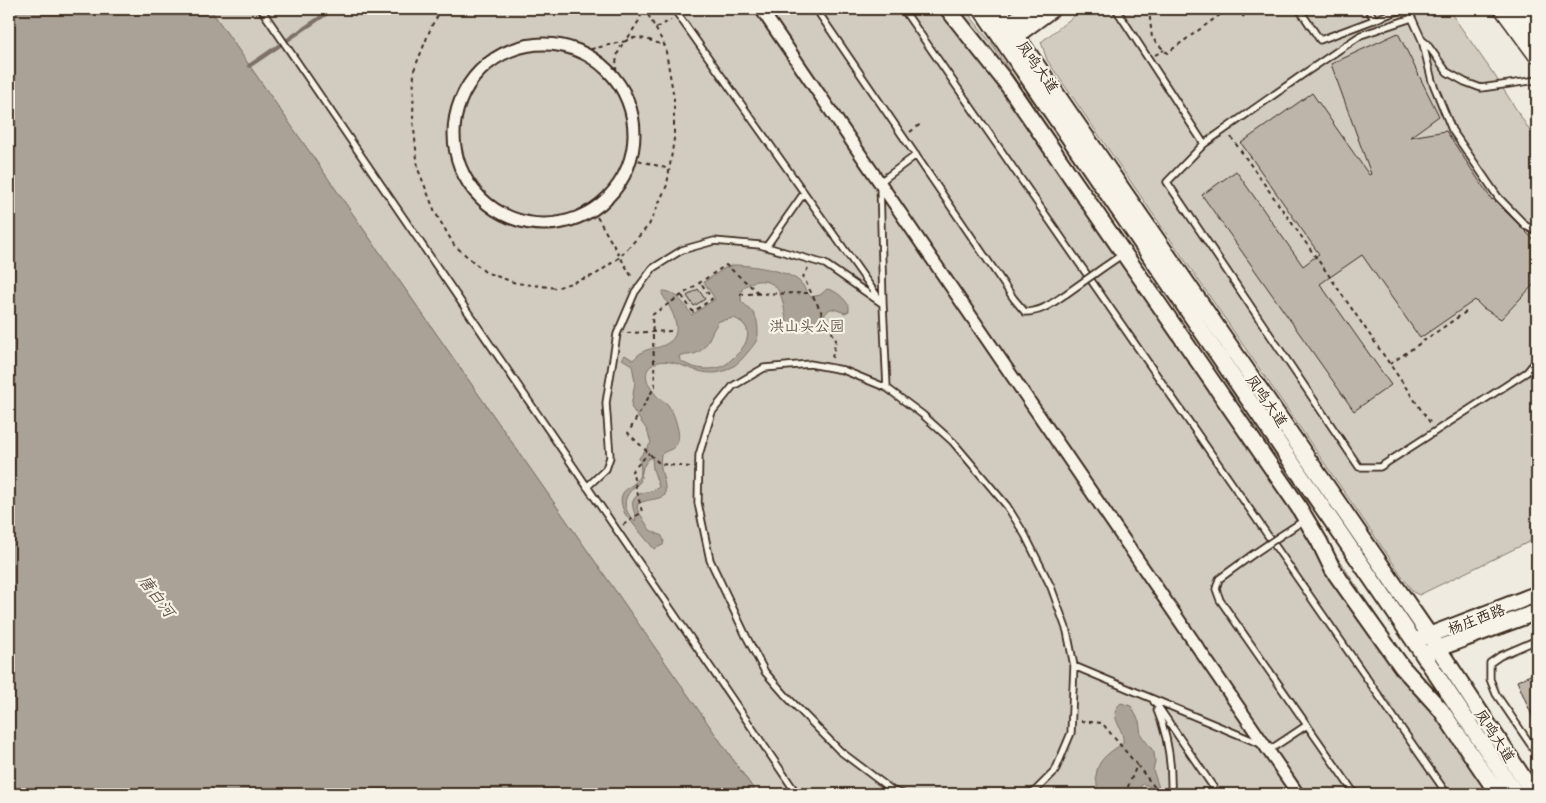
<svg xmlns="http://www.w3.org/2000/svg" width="1546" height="803" font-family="'Playpen Sans','LXGW WenKai TC',sans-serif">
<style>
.green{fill:#d1cbc0;stroke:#867a6f}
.water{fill:#aaa296;stroke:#7e7266;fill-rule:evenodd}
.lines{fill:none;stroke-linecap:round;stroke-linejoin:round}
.stream{stroke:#7e7266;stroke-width:4}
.building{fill:#bdb5aa;stroke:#3b2a1e}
.lane-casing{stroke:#3b2a1e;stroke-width:9}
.street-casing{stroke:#3b2a1e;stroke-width:15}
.secondary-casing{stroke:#3b2a1e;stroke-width:19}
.primary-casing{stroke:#3b2a1e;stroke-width:21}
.path{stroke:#3b2a1e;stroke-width:2;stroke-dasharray:4 4;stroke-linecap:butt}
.lane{stroke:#f7f3e8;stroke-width:5.5}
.street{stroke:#f7f3e8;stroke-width:11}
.secondary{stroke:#f7f3e8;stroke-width:15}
.primary{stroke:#f7f3e8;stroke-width:18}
.lane-bridge-casing{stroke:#3b2a1e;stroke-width:9;stroke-linecap:butt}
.lane-bridge{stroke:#f7f3e8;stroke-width:5.5}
.labels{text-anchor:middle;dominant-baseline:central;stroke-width:4.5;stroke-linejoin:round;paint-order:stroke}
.street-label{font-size:15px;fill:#3b2a1e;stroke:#f7f3e8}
.park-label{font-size:15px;fill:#605246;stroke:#f7f3e8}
.water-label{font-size:16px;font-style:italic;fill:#625448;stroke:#f7f3e8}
</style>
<rect width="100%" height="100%" fill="#efebe0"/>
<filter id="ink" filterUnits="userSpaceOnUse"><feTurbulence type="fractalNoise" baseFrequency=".02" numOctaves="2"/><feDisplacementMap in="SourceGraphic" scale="10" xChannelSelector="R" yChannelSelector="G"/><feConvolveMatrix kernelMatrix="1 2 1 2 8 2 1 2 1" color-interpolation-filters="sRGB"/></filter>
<g filter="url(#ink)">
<path class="green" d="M 210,9 L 965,9 L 991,43 L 1099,202 L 1392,639 L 1493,794 L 757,794 Z
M 1083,9 L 1448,9 L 1495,76 L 1537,142 L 1537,538 L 1419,595 L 1413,592 L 1047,60 L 1041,42 Z"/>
<path class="water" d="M 9,9 L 210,9 L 757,794 L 9,794 Z
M 733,265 C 750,265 786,270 799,281 C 804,285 806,293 811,297 L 820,295 L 827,289 C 836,290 845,299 849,306 L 849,311 L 845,313 L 834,309 L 830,309 C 817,322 809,337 788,327 C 783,311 785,284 764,281 C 754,280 749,283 742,289 L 741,301 C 754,313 758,315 758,333 C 759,340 752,347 748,352 C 710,401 676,346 651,366 C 640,374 651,391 659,398 C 663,401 666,402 668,405 C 674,413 676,421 678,430 C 679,435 679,440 676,445 C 672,451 665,450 661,455 C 658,470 667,481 665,495 C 657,501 648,498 638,504 L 637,509 L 650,530 L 662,536 L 664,541 L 663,545 L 654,549 L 625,514 C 612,485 636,491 640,474 C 642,469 640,463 639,458 L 651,443 L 647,430 L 631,407 L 635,382 L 632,365 L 622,359 L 625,355 L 633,360 C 648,344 653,352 668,343 C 686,332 670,307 662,294 L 663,291 C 677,291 685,306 692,315 L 715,299 L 704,282 L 725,268 ZM 734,318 C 756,327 748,345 734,357 C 730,361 726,365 721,367 C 707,371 691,369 680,360 L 679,356 L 681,355 C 709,357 706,338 719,321 ZM 649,458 L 652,458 L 653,469 L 659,487 C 652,494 641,489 634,499 C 629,507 638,514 635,522 C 619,505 624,495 640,482 L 643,467 Z
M 1121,703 L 1131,706 L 1139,721 L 1141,735 L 1154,752 L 1155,762 L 1153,770 L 1160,791 L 1159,794 L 1152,794 L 1149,786 L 1143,784 L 1141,786 L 1140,794 L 1128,794 L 1122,789 L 1115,791 L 1112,794 L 1095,794 C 1099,788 1096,782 1096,775 C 1098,758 1111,752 1123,743 C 1125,728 1106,715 1121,703 Z"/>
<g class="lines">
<path class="stream" d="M 249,66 L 333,9"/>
</g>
<path class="building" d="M 1398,33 L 1439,116 L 1410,137 L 1446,131 L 1492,200 L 1493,199 L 1537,243 L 1537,281 L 1501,319 L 1483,308 L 1475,300 L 1420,338 L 1362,255 L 1330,277 L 1320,284 L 1391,385 L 1354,411 L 1202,195 L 1236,171 L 1303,266 L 1319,254 L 1241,143 L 1312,93 L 1369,175 L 1371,174 L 1331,64 Z
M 698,289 L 705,299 L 694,306 L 687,296 Z
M 1537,672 L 1537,727 L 1517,681 Z"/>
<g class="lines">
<defs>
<path id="lane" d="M 261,9 L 797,794
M 674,9 L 883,304 L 880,182 L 916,155
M 816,9 L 1014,299 L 1025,312 C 1042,312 1052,303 1066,294
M 903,9 L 1447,794
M 1116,9 L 1204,144
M 1299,9 L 1320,40 L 1403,9
M 1368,9 L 1375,20
M 1409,9 L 1412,18
M 1422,40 L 1432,81 L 1452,130 L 1498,197 L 1526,226 L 1537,232
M 1537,80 L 1481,88 L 1465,82 L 1447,72 L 1427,44 L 1422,40 L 1412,18 L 1361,35 L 1302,75 L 1204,144 L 1167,182 L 1359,467 L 1380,467 L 1527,372 L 1537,360
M 766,247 L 804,193
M 1104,267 L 1123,254
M 587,487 L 606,469 L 610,457 L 606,403 L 617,334 L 635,292 L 653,268 L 682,250 L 714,241 L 760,245 L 825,264 L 883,304 L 887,388
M 1280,536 L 1306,519
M 1252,555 L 1219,579 L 1216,589 L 1220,600 L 1355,794
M 1537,640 L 1500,656 L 1490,663 L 1490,679 L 1496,694 L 1537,754
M 1074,666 L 1153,699 L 1154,702
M 1157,710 C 1169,738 1172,765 1171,794
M 1268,751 L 1307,725
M 903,794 L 893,791 L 840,751 L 787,697 L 765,672 L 746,636 L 710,560 L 698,503 L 699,455 L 712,412 L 733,386 L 764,368 L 810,364 L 843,370 L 887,388 L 923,415 L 953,442 L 1007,506 L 1025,535 L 1051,587 L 1067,631 L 1074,666 L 1071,733 L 1055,771 L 1032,794
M 1218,794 L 1153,699 L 1261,744"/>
<path id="street" d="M 761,9 L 1298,794
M454 134a90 90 0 1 1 180 0a90 90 0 1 1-180 0Z"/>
<path id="secondary" d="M 948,9 L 1005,81 L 1298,506 L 1319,541 L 1333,570 L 1402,667 L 1441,710 L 1498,794
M 981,9 L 1414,641 L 1516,794
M 998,9 L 1430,636 L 1534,794
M 1003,29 L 1030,9
M 1009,41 L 1052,9
M 1422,638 L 1537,594
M 1431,651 L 1537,612"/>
<path id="primary" d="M 1504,9 L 1537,54
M 1523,9 L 1537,28"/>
</defs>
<use href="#lane" class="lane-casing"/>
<use href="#street" class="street-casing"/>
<use href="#secondary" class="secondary-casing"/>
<use href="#primary" class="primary-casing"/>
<path class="path" d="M 442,9 L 432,25 L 414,70 L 413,119 L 418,169 L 435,212 L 454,245 L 485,272 L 516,283 L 556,288 L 595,275 L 620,257 L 649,225 L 667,185 L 674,139 L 674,98 L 665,46 L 645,9
M 1149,9 L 1152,38 L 1167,53 L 1228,9
M 1237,9 L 1244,17
M 656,28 L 671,20
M 583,51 L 626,41 L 640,19 L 642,9
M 1155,55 L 1164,50
M 622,86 C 620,82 618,78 617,75 C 614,62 618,40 633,38 C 644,37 655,42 665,46
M 910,132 L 922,123
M 1231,137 L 1330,277 L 1431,424
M 631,158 L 669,169
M 593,210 L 633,279
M 808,268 L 803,277 L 836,340 L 832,358
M 740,294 L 811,293
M 682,296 L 693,312 L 712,299 L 701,283
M 627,333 L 672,331
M 1390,364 L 1467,311
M 690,467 L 660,464 L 628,433 L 655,386 L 652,315 L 726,265 L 760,294
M 623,525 L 642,512 L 632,471 L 649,453
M 1081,721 L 1102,723 L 1137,765 L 1125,794
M 1137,765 L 1160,794"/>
<use href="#lane" class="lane"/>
<use href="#street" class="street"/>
<use href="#secondary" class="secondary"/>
<use href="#primary" class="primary"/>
<defs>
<path id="lane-bridge" d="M 1066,294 L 1104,267
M 1252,555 L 1280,536"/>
</defs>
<use href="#lane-bridge" class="lane-bridge-casing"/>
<use href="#lane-bridge" class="lane-bridge"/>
</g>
</g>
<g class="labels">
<g class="street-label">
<text transform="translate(1039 66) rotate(55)">凤鸣大道</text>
<text transform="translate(1268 400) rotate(55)">凤鸣大道</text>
<text transform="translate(1476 618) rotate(-21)">杨庄西路</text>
<text transform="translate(1496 735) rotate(57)">凤鸣大道</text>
</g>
<g class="park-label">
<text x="807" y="324">洪山头公园</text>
</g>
<g class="water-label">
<text transform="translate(158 595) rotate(53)">唐白河</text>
</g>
</g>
<rect width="1546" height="803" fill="none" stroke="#f7f3e8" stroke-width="30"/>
<rect x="15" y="15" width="1516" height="773" fill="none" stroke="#3b2a1e" stroke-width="2" filter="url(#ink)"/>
</svg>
